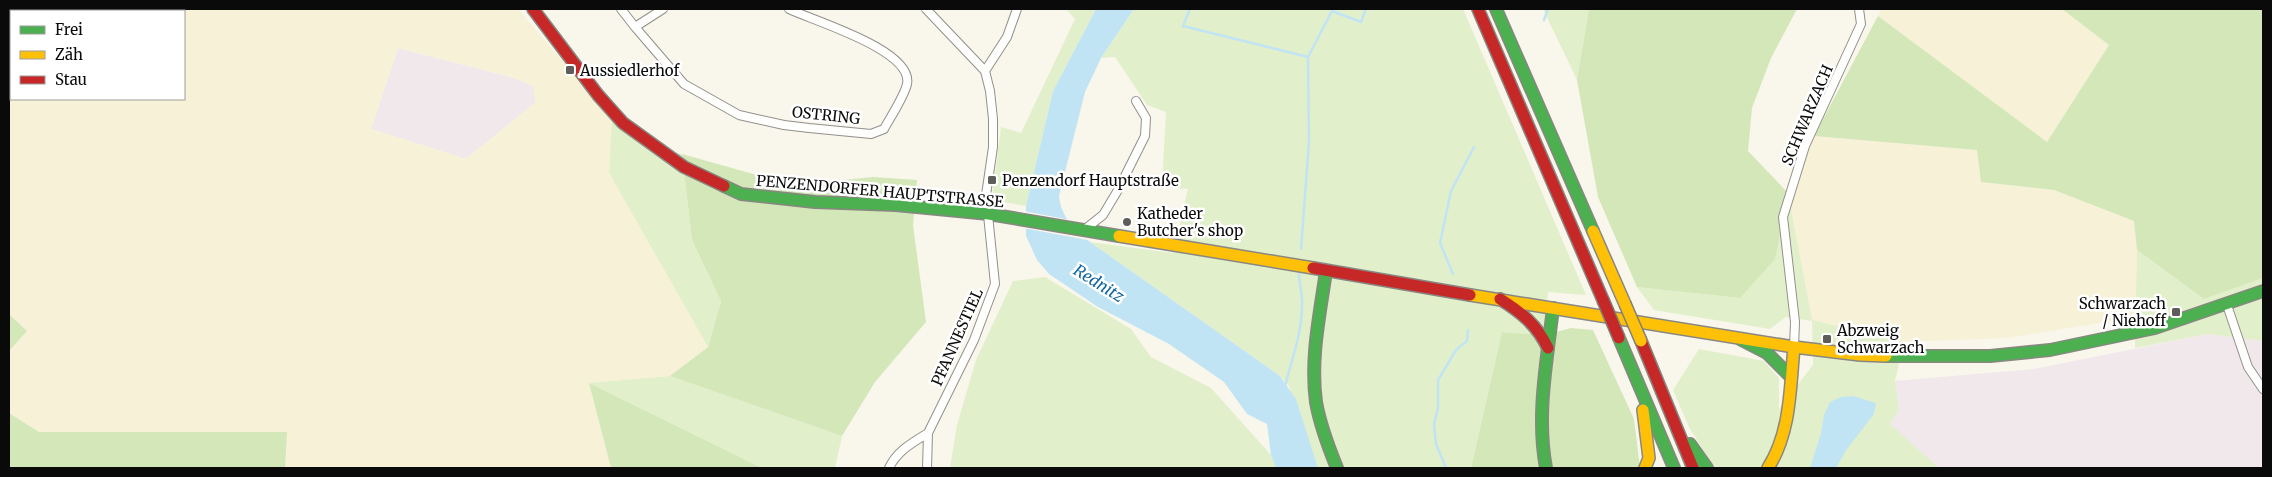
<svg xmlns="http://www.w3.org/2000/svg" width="2272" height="477" font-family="Merriweather,serif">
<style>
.industrial{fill:#f0e8eb}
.farmland{fill:#f7f2d7;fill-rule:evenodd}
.green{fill:#e2efcb}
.forest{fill:#d3e7b9}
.water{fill:#c1e4f4}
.pier{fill:#f9f6ec}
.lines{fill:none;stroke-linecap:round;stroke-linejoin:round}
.stream{stroke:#c1e4f4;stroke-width:2.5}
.street-casing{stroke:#92908c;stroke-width:10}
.fast-casing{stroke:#888782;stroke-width:14}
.slow-casing{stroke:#888782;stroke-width:14}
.jam-casing{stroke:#888782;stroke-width:14}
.street{stroke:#fefefc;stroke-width:8}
.fast{stroke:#4caf50;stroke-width:11}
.slow{stroke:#ffc107;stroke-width:11}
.jam{stroke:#c62828;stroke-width:11}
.slow-bridge-casing{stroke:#7f7e79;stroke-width:14;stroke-linecap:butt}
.jam-bridge-casing{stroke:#7f7e79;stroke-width:14;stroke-linecap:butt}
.slow-bridge{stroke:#ffc107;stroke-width:11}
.jam-bridge{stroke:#c62828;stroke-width:11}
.poi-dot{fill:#5e5d59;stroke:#fff;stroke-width:2}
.labels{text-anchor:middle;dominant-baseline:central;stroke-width:5;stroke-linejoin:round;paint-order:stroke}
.poi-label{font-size:15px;fill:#0a0a0a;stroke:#fff;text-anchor:start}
.street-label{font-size:15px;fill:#0a0a0a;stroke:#fff}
.water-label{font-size:16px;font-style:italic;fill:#11659e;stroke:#fff}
</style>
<rect width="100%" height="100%" fill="#f9f6ec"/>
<path class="industrial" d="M 398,48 L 511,77 L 534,86 L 536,102 L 466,159 L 371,129 Z
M 2208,334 L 2263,341 L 2263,468 L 1856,468 L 1899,410 L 1895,381 L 2034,369 Z"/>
<path class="farmland" d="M 120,9 L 518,9 L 612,118 L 609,173 L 708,347 L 670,376 L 589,383 L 611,468 L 285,468 L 286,432 L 39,432 L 9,413 L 9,351 L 27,331 L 9,314 L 9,71 L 11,70 L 11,99 L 184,99 L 184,11 L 116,11 ZM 398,48 L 511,77 L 533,86 L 536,102 L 466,159 L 371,129 Z
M 1881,9 L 2062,9 L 2109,45 L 2047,142 L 1878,16 Z
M 1814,136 L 1978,150 L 1981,182 L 2054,190 L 2134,221 L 2137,250 L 2137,317 L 2008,338 L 1904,342 L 1812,321 L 1788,193 Z"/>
<path class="green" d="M 19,9 L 76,9 L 71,11 L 13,11 Z
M 1066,9 L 1096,9 L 1053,91 L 1026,206 L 992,200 L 1001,127 L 1021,133 L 1075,19 Z
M 1134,9 L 1463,9 L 1586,295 L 1548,292 L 1545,335 L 1502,332 L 1471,468 L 1318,468 L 1289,386 L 1280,376 L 1090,242 L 1173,253 L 1188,189 L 1162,187 L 1166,112 L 1147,105 L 1115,57 L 1101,58 Z
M 1543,9 L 1589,9 L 1577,80 Z
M 612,118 L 653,150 L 682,154 L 692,240 L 721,301 L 708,347 L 609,173 Z
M 1788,193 L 1812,320 L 1904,342 L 1895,381 L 1899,410 L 1890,424 L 1939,468 L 1708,468 L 1710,461 L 1689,427 L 1673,390 L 1699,349 L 1764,361 L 1779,378 L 1779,409 L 1813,365 L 1812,321 L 1786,317 L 1770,329 L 1654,310 L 1637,287 L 1740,298 Z
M 2137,250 L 2204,299 L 2263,278 L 2263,341 L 2208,334 L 2135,348 Z
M 1045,277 L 1131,329 L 1151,357 L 1211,388 L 1271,455 L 1276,468 L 950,468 L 957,425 L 976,360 L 1013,281 Z
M 670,376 L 842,436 L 835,468 L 762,468 L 589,383 Z"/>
<path class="forest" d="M 1589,9 L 1797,9 L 1771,58 L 1752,108 L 1748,151 L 1788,193 L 1775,259 L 1740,298 L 1637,287 L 1598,197 L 1577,80 Z
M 2062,9 L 2263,9 L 2263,278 L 2204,299 L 2137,250 L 2134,221 L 2054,190 L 1981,182 L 1977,150 L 1814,136 L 1878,16 L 2047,142 L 2109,45 Z
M 682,154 L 793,185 L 873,177 L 917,180 L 913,225 L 926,322 L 875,382 L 842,436 L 670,376 L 708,347 L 721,301 L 692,240 Z
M 9,314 L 27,331 L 9,351 Z
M 1571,328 L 1593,330 L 1634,419 L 1640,468 L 1471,468 L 1502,332 L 1545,335 Z
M 589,383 L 762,468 L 611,468 Z
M 9,413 L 39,432 L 287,432 L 285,468 L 9,468 Z"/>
<path class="water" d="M 1096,9 L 1134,9 L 1101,58 L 1085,92 L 1059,196 C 1061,217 1074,229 1090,242 L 1280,376 L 1296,399 L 1318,468 L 1276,468 L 1271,455 L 1267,424 L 1247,414 L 1224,382 L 1169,344 L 1098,307 L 1049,274 L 1037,260 L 1026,236 L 1026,206 L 1053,91 Z
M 1853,396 L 1876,403 L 1874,414 L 1847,449 L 1836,468 L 1810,468 L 1821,433 L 1824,415 L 1830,402 L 1841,397 Z"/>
<path class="pier" d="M 1023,211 L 1071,220 L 1075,226 L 1093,241 L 1023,228 Z"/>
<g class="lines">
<path class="stream" d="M 1190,9 L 1183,26 L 1308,57
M 1544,20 L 1548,9
M 1301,249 L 1309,142 L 1308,57 L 1332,11 L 1361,22 L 1366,9
M 1453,274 L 1440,243 L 1451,191 L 1474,147
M 1285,386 C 1292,359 1302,333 1302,305 C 1303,293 1298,282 1299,269
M 1446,468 L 1436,444 L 1434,424 L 1438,408 L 1438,380 L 1456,350 L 1467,341 L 1468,330"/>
<defs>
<path id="street" d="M 621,9 L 635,27 L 684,84 L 739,115 L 784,125 L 809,128 L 871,134 L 884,129 C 890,118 905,95 907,84 C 914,50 811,20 789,9
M 926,9 L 985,71 L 990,91 L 993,119 L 993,147 L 986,195 L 995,284 L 974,340 L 928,433 L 927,468
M 635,27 L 663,9
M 985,71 L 1007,37 L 1017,9
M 1084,230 L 1103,215 L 1118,190 L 1145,136 L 1146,118 L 1136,101
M 2227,305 L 2248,367 L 2263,389
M 1794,347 L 1795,322 L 1783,217 L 1805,146 L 1861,24 L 1859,9
M 889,468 C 897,451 912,443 928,433"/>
<path id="fast" d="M 1496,9 L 1593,231
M 89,11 L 95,9
M 724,186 L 741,194 L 815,202 L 896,205 L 989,214 L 1119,236
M 1326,271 C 1320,314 1310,358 1316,402 C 1320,425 1328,446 1337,468
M 1619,338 L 1674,468
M 1740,339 L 1767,353 L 1791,377
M 1886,356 L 1990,356 L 2050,350 L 2155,328 L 2263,291
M 1690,444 L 1707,468
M 1546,468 C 1536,415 1547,361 1553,308"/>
<path id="slow" d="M 9,56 L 11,55
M 1593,231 L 1625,304
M 1119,236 L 1313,268
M 1470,295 L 1794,347 L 1860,355 L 1886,356
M 1643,410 L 1649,458 L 1645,468
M 1768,468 C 1791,432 1790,388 1794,347"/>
<path id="jam" d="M 533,9 L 598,95 L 623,123 L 684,167 L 724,186
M 1478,9 L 1603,300
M 1313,268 L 1470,295
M 1500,299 C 1521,312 1537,325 1548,348
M 1641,341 L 1693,468"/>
</defs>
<use href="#street" class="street-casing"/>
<use href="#fast" class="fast-casing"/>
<use href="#slow" class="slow-casing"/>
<use href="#jam" class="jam-casing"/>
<use href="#street" class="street"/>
<use href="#fast" class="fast"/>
<use href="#slow" class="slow"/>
<use href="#jam" class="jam"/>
<defs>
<path id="slow-bridge" d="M 1625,304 L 1641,341"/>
<path id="jam-bridge" d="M 1603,300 L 1619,338"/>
</defs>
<use href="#slow-bridge" class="slow-bridge-casing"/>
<use href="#jam-bridge" class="jam-bridge-casing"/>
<use href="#slow-bridge" class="slow-bridge"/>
<use href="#jam-bridge" class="jam-bridge"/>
</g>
<g class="poi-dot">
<rect x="565" y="65" width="10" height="10" rx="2.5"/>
<rect x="987" y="175" width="10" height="10" rx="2.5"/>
<circle cx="1127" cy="222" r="5"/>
<rect x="2171" y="307" width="10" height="10" rx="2.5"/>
<rect x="1822" y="334" width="10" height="10" rx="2.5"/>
</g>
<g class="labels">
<g class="poi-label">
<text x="580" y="70">Aussiedlerhof</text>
<text x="1002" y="180">Penzendorf Hauptstraße</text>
<text x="1137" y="213">Katheder<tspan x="1137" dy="17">Butcher's shop</tspan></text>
<text x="2166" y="303" text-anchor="end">Schwarzach<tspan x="2166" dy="17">/ Niehoff</tspan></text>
<text x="1837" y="330">Abzweig<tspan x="1837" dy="17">Schwarzach</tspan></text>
</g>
<g class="street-label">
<text transform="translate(826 115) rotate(6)">OSTRING</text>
<text transform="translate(1807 115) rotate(-67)">SCHWARZACH</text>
<text transform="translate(880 191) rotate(5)">PENZENDORFER HAUPTSTRASSE</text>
<text transform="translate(957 337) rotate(-66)">PFANNESTIEL</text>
</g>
<g class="water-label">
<text transform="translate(1099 283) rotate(32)">Rednitz</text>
</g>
</g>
<rect width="2272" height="477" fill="none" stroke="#0a0a0a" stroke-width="20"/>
<rect x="10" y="10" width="175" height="90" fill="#ffffff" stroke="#9d9d9d"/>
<rect x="20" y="26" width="25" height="8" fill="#4caf50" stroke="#9d9d9d"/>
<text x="55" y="35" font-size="15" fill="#0a0a0a">Frei</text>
<rect x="20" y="51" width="25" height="8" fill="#ffc107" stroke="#9d9d9d"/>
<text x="55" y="60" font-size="15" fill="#0a0a0a">Zäh</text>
<rect x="20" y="76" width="25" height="8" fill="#c62828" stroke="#9d9d9d"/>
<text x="55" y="85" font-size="15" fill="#0a0a0a">Stau</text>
</svg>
